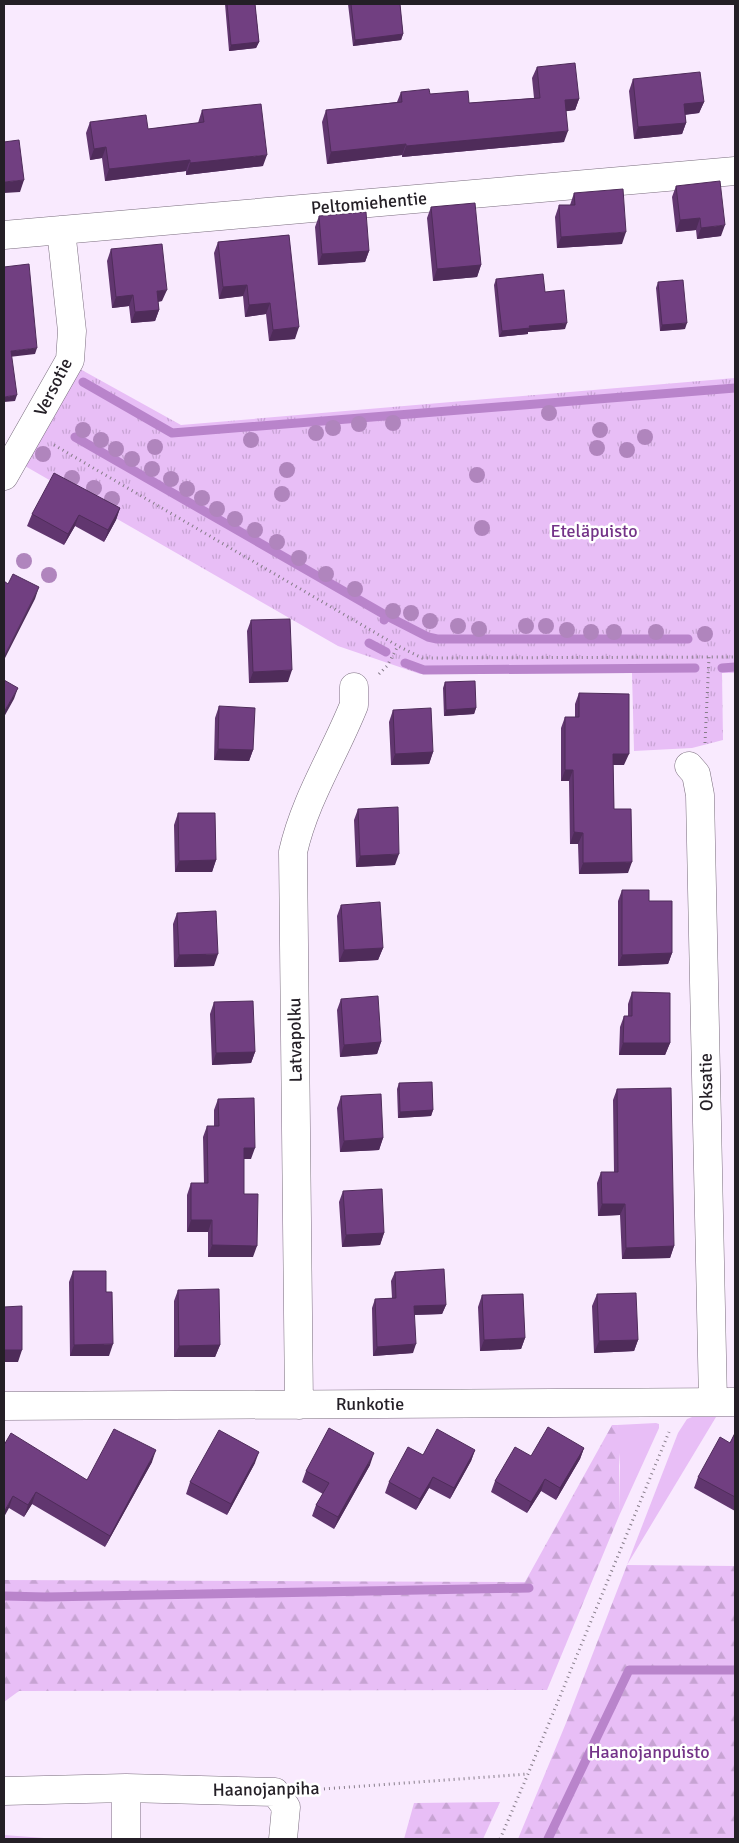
<svg xmlns="http://www.w3.org/2000/svg" width="739" height="1843" font-family="Signika,sans-serif">
<style>
.green{fill:#e8bef6}
.forest{fill:url(#forest-firs)}
.park{fill:url(#park-tufts)}
.lines{fill:none;stroke-linecap:round;stroke-linejoin:round}
.stream{stroke:#b984cb;stroke-width:9}
.minor-casing{stroke:#7a6d7e;stroke-width:29}
.path{stroke:#867c89;stroke-width:3;stroke-dasharray:1 4;stroke-linecap:butt}
.minor{stroke:#fff;stroke-width:28}
.tree{fill:#b085bd}
.wall{fill:#61366f}
.shaded-wall{fill:#4f2c5a}
.building{fill:#713f81;stroke:#4f2c5a}
.labels{text-anchor:middle;dominant-baseline:central;stroke-width:5;stroke-linejoin:round;paint-order:stroke}
.street-label{font-size:18px;fill:#241f26;stroke:#fff}
.park-label{font-size:18px;fill:#743388;stroke:#fff}
</style>
<defs>
<pattern id="forest-firs" width="22" height="20" patternUnits="userSpaceOnUse" patternTransform="scale(1.25)"><rect width="22" height="20" fill="#e8bef6"/><path d="M5 1l3.5 6h-7zM16 11l3.5 6h-7z" fill="#c7a3d3"/></pattern>
<pattern id="park-tufts" width="24" height="20" patternUnits="userSpaceOnUse" patternTransform="scale(1.25)"><rect width="24" height="20" fill="#e8bef6"/><path d="M3 7l-1-3M5 7V3M7 7l1-3M15 17l-1-3M17 17v-4M19 17l1-3" fill="none" stroke="#c7a3d3"/></pattern>
</defs>
<rect width="100%" height="100%" fill="#f9eafe"/>
<path class="green" d="M 692,1417 L 716,1417 L 627,1565 L 678,1433 L 687,1419 Z
M 656,1423 L 659,1424 L 659,1428 L 619,1516 L 620,1466 L 617,1425 Z"/>
<path class="forest" d="M 612,1425 L 617,1425 L 619,1433 L 619,1516 L 547,1690 L 19,1691 L 4,1702 L 4,1580 L 525,1582 Z
M 627,1565 L 735,1566 L 735,1839 L 518,1839 L 566,1723 Z
M 500,1802 L 483,1839 L 404,1839 L 414,1803 Z
M 4,1835 L 44,1838 L 4,1839 Z"/>
<path class="park" d="M 80,369 L 181,425 L 735,378 L 735,673 L 722,673 L 723,740 L 692,748 L 634,751 L 632,673 L 420,674 L 338,646 L 25,466 Z"/>
<g class="lines">
<path class="stream" d="M 83,382 L 172,433 L 735,388
M 75,437 L 387,616 L 384,620
M 387,616 L 428,637 L 437,639 L 688,639
M 369,643 L 386,652
M 405,663 L 424,670 L 695,668
M 722,668 L 735,667
M 4,1596 L 46,1597 L 529,1588
M 548,1839 L 629,1670 L 735,1670"/>
<defs>
<path id="minor" d="M 4,235 L 735,171
M 4,476 L 70,360 L 72,331 L 61,230
M 689,766 L 696,774 L 700,795 L 713,1402
M 299,1405 L 293,852 C 305,799 334,755 354,705 L 354,687
M 4,1406 L 735,1402
M 4,1791 L 126,1788 L 275,1792 L 286,1807 L 283,1839
M 126,1839 L 126,1788"/>
</defs>
<use href="#minor" class="minor-casing"/>
<path class="path" d="M 54,445 L 398,646 L 422,658 L 735,657
M 379,674 L 387,666 L 398,646
M 705,743 L 709,657
M 309,1790 L 528,1774
M 500,1839 L 528,1774 L 669,1432"/>
<use href="#minor" class="minor"/>
</g>
<g class="tree">
<circle cx="549" cy="413" r="8"/>
<circle cx="393" cy="423" r="8"/>
<circle cx="359" cy="424" r="8"/>
<circle cx="333" cy="428" r="8"/>
<circle cx="83" cy="430" r="8"/>
<circle cx="600" cy="430" r="8"/>
<circle cx="316" cy="433" r="8"/>
<circle cx="645" cy="437" r="8"/>
<circle cx="101" cy="440" r="8"/>
<circle cx="251" cy="440" r="8"/>
<circle cx="155" cy="447" r="8"/>
<circle cx="597" cy="448" r="8"/>
<circle cx="116" cy="449" r="8"/>
<circle cx="627" cy="450" r="8"/>
<circle cx="43" cy="454" r="8"/>
<circle cx="132" cy="459" r="8"/>
<circle cx="152" cy="469" r="8"/>
<circle cx="287" cy="470" r="8"/>
<circle cx="477" cy="475" r="8"/>
<circle cx="72" cy="478" r="8"/>
<circle cx="171" cy="479" r="8"/>
<circle cx="94" cy="488" r="8"/>
<circle cx="187" cy="489" r="8"/>
<circle cx="282" cy="494" r="8"/>
<circle cx="202" cy="498" r="8"/>
<circle cx="112" cy="499" r="8"/>
<circle cx="217" cy="509" r="8"/>
<circle cx="235" cy="519" r="8"/>
<circle cx="482" cy="528" r="8"/>
<circle cx="255" cy="530" r="8"/>
<circle cx="277" cy="542" r="8"/>
<circle cx="299" cy="558" r="8"/>
<circle cx="24" cy="561" r="8"/>
<circle cx="326" cy="574" r="8"/>
<circle cx="49" cy="575" r="8"/>
<circle cx="355" cy="589" r="8"/>
<circle cx="393" cy="611" r="8"/>
<circle cx="411" cy="613" r="8"/>
<circle cx="430" cy="621" r="8"/>
<circle cx="458" cy="626" r="8"/>
<circle cx="526" cy="626" r="8"/>
<circle cx="546" cy="626" r="8"/>
<circle cx="479" cy="629" r="8"/>
<circle cx="567" cy="630" r="8"/>
<circle cx="591" cy="632" r="8"/>
<circle cx="614" cy="632" r="8"/>
<circle cx="656" cy="632" r="8"/>
<circle cx="705" cy="634" r="8"/>
</g>
<path class="wall" d="M 225,4 L 255,4 L 259,42 L 256,48 L 229,51 Z
M 348,4 L 400,4 L 403,34 L 401,40 L 353,46 Z
M 537,67 L 579,99 L 575,110 L 566,111 L 564,142 L 402,157 L 402,155 L 327,164 L 322,122 L 326,110 L 397,102 L 401,92 L 430,94 L 469,103 L 534,98 L 532,78 Z
M 633,79 L 704,102 L 699,113 L 685,115 L 686,123 L 682,134 L 634,139 L 629,91 Z
M 202,110 L 263,166 L 186,175 L 186,171 L 105,181 L 102,158 L 90,160 L 86,133 L 90,122 L 148,129 L 198,123 Z
M 676,186 L 721,236 L 697,239 L 696,230 L 676,232 L 672,197 Z
M 574,193 L 622,244 L 557,248 L 555,217 L 559,205 L 570,205 Z
M 431,207 L 481,265 L 477,277 L 433,281 L 427,218 Z
M 319,216 L 369,251 L 365,262 L 318,265 L 315,227 Z
M 289,235 L 295,339 L 269,341 L 266,314 L 245,317 L 243,296 L 219,299 L 214,253 L 218,242 Z
M 111,249 L 162,301 L 158,302 L 159,310 L 155,321 L 131,323 L 129,306 L 112,308 L 107,261 Z
M 496,279 L 545,292 L 565,329 L 528,332 L 528,334 L 499,337 L 494,285 Z
M 658,282 L 685,329 L 660,331 L 656,288 Z
M 120,508 L 116,520 L 104,542 L 75,526 L 64,545 L 27,526 L 32,514 Z
M 251,620 L 288,682 L 249,683 L 247,631 Z
M 445,682 L 476,708 L 474,714 L 444,716 L 443,688 Z
M 579,693 L 624,765 L 613,765 L 614,809 L 628,873 L 579,874 L 578,844 L 570,844 L 569,781 L 561,781 L 561,728 L 565,717 L 575,717 L 575,704 Z
M 219,706 L 253,750 L 249,761 L 214,760 L 215,718 Z
M 393,710 L 433,752 L 429,764 L 391,765 L 389,722 Z
M 358,809 L 395,865 L 356,867 L 354,820 Z
M 178,813 L 216,860 L 212,872 L 175,872 L 174,825 Z
M 622,890 L 649,901 L 672,953 L 668,964 L 618,966 L 618,901 Z
M 341,905 L 383,948 L 378,960 L 339,962 L 337,916 Z
M 177,913 L 214,966 L 174,967 L 173,924 Z
M 632,992 L 670,1043 L 665,1055 L 619,1055 L 620,1027 L 624,1016 L 628,1016 L 628,1004 Z
M 341,999 L 381,1042 L 377,1054 L 340,1057 L 337,1010 Z
M 214,1002 L 255,1052 L 251,1063 L 212,1065 L 210,1014 Z
M 399,1083 L 433,1110 L 431,1116 L 398,1118 L 397,1089 Z
M 617,1089 L 674,1246 L 670,1258 L 622,1259 L 620,1215 L 598,1216 L 597,1183 L 601,1172 L 614,1172 L 613,1100 Z
M 341,1096 L 383,1138 L 379,1150 L 340,1152 L 337,1108 Z
M 218,1099 L 251,1159 L 244,1159 L 244,1194 L 253,1257 L 208,1257 L 208,1232 L 187,1232 L 187,1195 L 191,1183 L 204,1183 L 203,1137 L 207,1126 L 214,1126 L 214,1110 Z
M 343,1191 L 384,1233 L 380,1245 L 342,1247 L 339,1202 Z
M 73,1271 L 109,1356 L 70,1356 L 69,1282 Z
M 395,1272 L 446,1305 L 442,1314 L 414,1315 L 413,1353 L 373,1356 L 372,1308 L 375,1299 L 392,1298 L 391,1281 Z
M 178,1290 L 220,1345 L 215,1357 L 174,1357 L 174,1301 Z
M 597,1294 L 638,1340 L 634,1351 L 594,1353 L 592,1306 Z
M 482,1295 L 525,1338 L 521,1349 L 480,1351 L 478,1307 Z
M 735,1433 L 735,1511 L 694,1488 L 698,1477 L 730,1443 Z
M 4,1445 L 87,1480 L 152,1462 L 105,1547 L 32,1504 L 24,1517 L 9,1508 Z
M 584,1448 L 580,1459 L 556,1500 L 541,1491 L 527,1513 L 491,1492 L 495,1481 L 531,1456 Z
M 475,1450 L 471,1461 L 450,1499 L 429,1488 L 416,1510 L 385,1493 L 389,1482 L 423,1455 Z
M 255,1463 L 227,1515 L 186,1494 L 190,1482 Z
M 370,1465 L 334,1529 L 312,1516 L 316,1505 L 323,1494 L 302,1482 L 306,1471 Z"/>
<path class="shaded-wall" d="M 403,34 L 401,40 L 353,46 L 355,40 Z
M 259,42 L 256,48 L 229,51 L 231,45 Z
M 579,99 L 575,110 L 561,112 L 565,100 Z
M 704,102 L 699,113 L 680,115 L 684,104 Z
M 686,123 L 682,134 L 634,139 L 638,127 Z
M 568,131 L 564,142 L 402,157 L 406,146 Z
M 406,144 L 402,155 L 327,164 L 331,152 Z
M 106,147 L 102,158 L 90,160 L 94,149 Z
M 267,155 L 263,166 L 186,175 L 190,163 Z
M 190,160 L 186,171 L 105,181 L 109,169 Z
M 24,180 L 20,192 L 4,193 L 4,182 Z
M 700,218 L 696,230 L 676,232 L 680,220 Z
M 725,225 L 721,236 L 697,239 L 701,228 Z
M 626,232 L 622,244 L 557,248 L 561,237 Z
M 369,251 L 365,262 L 318,265 L 322,254 Z
M 481,265 L 477,277 L 433,281 L 437,269 Z
M 247,285 L 243,296 L 219,299 L 223,287 Z
M 167,290 L 162,301 L 153,302 L 157,291 Z
M 133,295 L 129,306 L 112,308 L 116,297 Z
M 270,303 L 266,314 L 245,317 L 249,305 Z
M 159,310 L 155,321 L 131,323 L 135,312 Z
M 567,323 L 565,329 L 528,332 L 528,334 L 499,337 L 502,331 L 529,326 Z
M 687,323 L 685,329 L 660,331 L 662,325 Z
M 299,327 L 295,339 L 269,341 L 273,330 Z
M 37,348 L 35,354 L 9,357 L 11,351 Z
M 17,395 L 15,401 L 4,402 L 4,397 Z
M 120,508 L 116,520 L 104,542 L 108,530 Z
M 79,515 L 75,526 L 64,545 L 68,534 Z
M 39,587 L 35,599 L 4,660 L 4,657 Z
M 292,670 L 288,682 L 249,683 L 253,672 Z
M 18,688 L 14,699 L 4,717 L 4,712 Z
M 476,708 L 474,714 L 444,716 L 446,710 Z
M 218,749 L 253,750 L 249,761 L 214,760 Z
M 433,752 L 429,764 L 391,765 L 395,754 Z
M 613,754 L 629,754 L 624,765 L 609,765 Z
M 565,770 L 573,770 L 569,781 L 561,781 Z
M 574,832 L 583,833 L 578,844 L 570,844 Z
M 399,854 L 395,865 L 356,867 L 360,856 Z
M 216,860 L 212,872 L 175,872 L 179,861 Z
M 632,862 L 628,873 L 579,874 L 583,863 Z
M 383,948 L 378,960 L 339,962 L 344,950 Z
M 672,953 L 668,964 L 618,966 L 622,955 Z
M 218,954 L 214,966 L 174,967 L 179,955 Z
M 381,1042 L 377,1054 L 340,1057 L 344,1045 Z
M 623,1043 L 670,1043 L 665,1055 L 619,1055 Z
M 255,1052 L 251,1063 L 212,1065 L 216,1053 Z
M 433,1110 L 431,1116 L 398,1118 L 400,1112 Z
M 383,1138 L 379,1150 L 340,1152 L 344,1141 Z
M 244,1148 L 255,1148 L 251,1159 L 240,1159 Z
M 602,1204 L 625,1204 L 620,1215 L 598,1216 Z
M 191,1220 L 212,1220 L 208,1232 L 187,1232 Z
M 384,1233 L 380,1245 L 342,1247 L 346,1235 Z
M 212,1245 L 257,1246 L 253,1257 L 208,1257 Z
M 674,1246 L 670,1258 L 622,1259 L 626,1248 Z
M 446,1305 L 442,1314 L 410,1315 L 414,1306 Z
M 525,1338 L 521,1349 L 480,1351 L 484,1340 Z
M 638,1340 L 634,1351 L 594,1353 L 599,1341 Z
M 113,1344 L 109,1356 L 70,1356 L 74,1345 Z
M 416,1344 L 413,1353 L 373,1356 L 377,1347 Z
M 220,1345 L 215,1357 L 174,1357 L 179,1346 Z
M 4,1350 L 22,1350 L 18,1362 L 4,1362 Z
M 584,1448 L 580,1459 L 556,1500 L 560,1488 Z
M 156,1450 L 152,1462 L 105,1547 L 110,1536 Z
M 475,1450 L 471,1461 L 450,1499 L 454,1488 Z
M 259,1452 L 255,1463 L 227,1515 L 231,1504 Z
M 374,1453 L 370,1465 L 334,1529 L 338,1517 Z
M 433,1477 L 429,1488 L 416,1510 L 420,1499 Z
M 545,1479 L 541,1491 L 527,1513 L 531,1502 Z
M 36,1492 L 32,1504 L 24,1517 L 28,1505 Z
M 13,1496 L 9,1508 L 4,1517 L 4,1512 Z"/>
<path class="building" d="M 227,4 L 255,4 L 259,42 L 231,45 Z
M 351,4 L 400,4 L 403,34 L 355,40 Z
M 575,63 L 579,99 L 565,100 L 568,131 L 406,146 L 406,144 L 331,152 L 326,110 L 402,102 L 401,92 L 429,89 L 430,94 L 468,91 L 469,103 L 540,98 L 537,67 Z
M 700,72 L 704,102 L 684,104 L 686,123 L 638,127 L 633,79 Z
M 261,104 L 267,155 L 190,163 L 190,160 L 109,169 L 106,147 L 94,149 L 90,122 L 146,115 L 148,129 L 204,122 L 202,110 Z
M 19,140 L 24,180 L 4,182 L 4,142 Z
M 720,181 L 725,225 L 701,228 L 700,218 L 680,220 L 676,186 Z
M 623,189 L 626,232 L 561,237 L 559,205 L 575,205 L 574,193 Z
M 475,203 L 481,265 L 437,269 L 431,207 Z
M 366,212 L 369,251 L 322,254 L 319,216 Z
M 289,235 L 299,327 L 273,330 L 270,303 L 249,305 L 247,285 L 223,287 L 218,242 Z
M 162,244 L 167,290 L 157,291 L 159,310 L 135,312 L 133,295 L 116,297 L 111,249 Z
M 29,264 L 37,348 L 11,351 L 17,395 L 4,397 L 4,267 Z
M 543,274 L 545,292 L 564,290 L 567,323 L 529,326 L 530,328 L 502,331 L 496,279 Z
M 683,280 L 687,323 L 662,325 L 658,282 Z
M 54,473 L 120,508 L 108,530 L 79,515 L 68,534 L 32,514 Z
M 13,574 L 39,587 L 4,657 L 4,581 L 8,584 Z
M 290,619 L 292,670 L 253,672 L 251,620 Z
M 4,680 L 18,688 L 4,712 Z
M 475,681 L 476,708 L 446,710 L 445,682 Z
M 579,693 L 629,694 L 629,754 L 613,754 L 614,809 L 631,809 L 632,862 L 583,863 L 583,833 L 574,832 L 573,770 L 565,770 L 565,717 L 579,717 Z
M 219,706 L 255,708 L 253,750 L 218,749 Z
M 431,708 L 433,752 L 395,754 L 393,710 Z
M 398,807 L 399,854 L 360,856 L 358,809 Z
M 178,813 L 215,813 L 216,860 L 179,861 Z
M 622,890 L 649,890 L 649,901 L 672,901 L 672,953 L 622,955 Z
M 380,902 L 383,948 L 344,950 L 341,905 Z
M 216,911 L 218,954 L 179,955 L 177,913 Z
M 632,992 L 670,993 L 670,1043 L 623,1043 L 624,1016 L 632,1016 Z
M 378,996 L 381,1042 L 344,1045 L 341,999 Z
M 253,1001 L 255,1052 L 216,1053 L 214,1002 Z
M 432,1082 L 433,1110 L 400,1112 L 399,1083 Z
M 671,1088 L 674,1246 L 626,1248 L 625,1204 L 602,1204 L 601,1172 L 618,1172 L 617,1089 Z
M 381,1094 L 383,1138 L 344,1141 L 341,1096 Z
M 254,1098 L 255,1148 L 244,1148 L 244,1194 L 258,1194 L 257,1246 L 212,1245 L 212,1220 L 191,1220 L 191,1183 L 208,1183 L 207,1126 L 219,1126 L 218,1099 Z
M 382,1189 L 384,1233 L 346,1235 L 343,1191 Z
M 444,1269 L 446,1305 L 414,1306 L 416,1344 L 377,1347 L 375,1299 L 396,1298 L 395,1272 Z
M 73,1271 L 106,1271 L 106,1292 L 112,1292 L 113,1344 L 74,1345 Z
M 219,1289 L 220,1345 L 179,1346 L 178,1290 Z
M 636,1293 L 638,1340 L 599,1341 L 597,1294 Z
M 523,1294 L 525,1338 L 484,1340 L 482,1295 Z
M 22,1306 L 22,1350 L 4,1350 L 4,1307 Z
M 548,1427 L 584,1448 L 560,1488 L 545,1479 L 531,1502 L 495,1481 L 515,1447 L 531,1456 Z
M 329,1428 L 374,1453 L 338,1517 L 316,1505 L 329,1483 L 306,1471 Z
M 114,1429 L 156,1450 L 110,1536 L 36,1492 L 28,1505 L 13,1496 L 4,1512 L 4,1445 L 11,1433 L 87,1480 Z
M 437,1429 L 475,1450 L 454,1488 L 433,1477 L 420,1499 L 389,1482 L 408,1447 L 423,1455 Z
M 219,1430 L 259,1452 L 231,1504 L 190,1482 Z
M 735,1433 L 735,1497 L 698,1477 L 720,1437 L 730,1443 Z"/>
<g class="labels">
<g class="street-label">
<text transform="translate(369 203) rotate(-5)">Peltomiehentie</text>
<text transform="translate(53 387) rotate(-63)">Versotie</text>
<text transform="translate(295 1040) rotate(-91)">Latvapolku</text>
<text transform="translate(706 1082) rotate(-91)">Oksatie</text>
<text x="370" y="1404">Runkotie</text>
<text transform="translate(266 1789) rotate(-1)">Haanojanpiha</text>
</g>
<g class="park-label">
<text x="594" y="531">Eteläpuisto</text>
<text x="649" y="1752">Haanojanpuisto</text>
</g>
</g>
<rect width="739" height="1843" fill="none" stroke="#241f26" stroke-width="10"/>
</svg>
